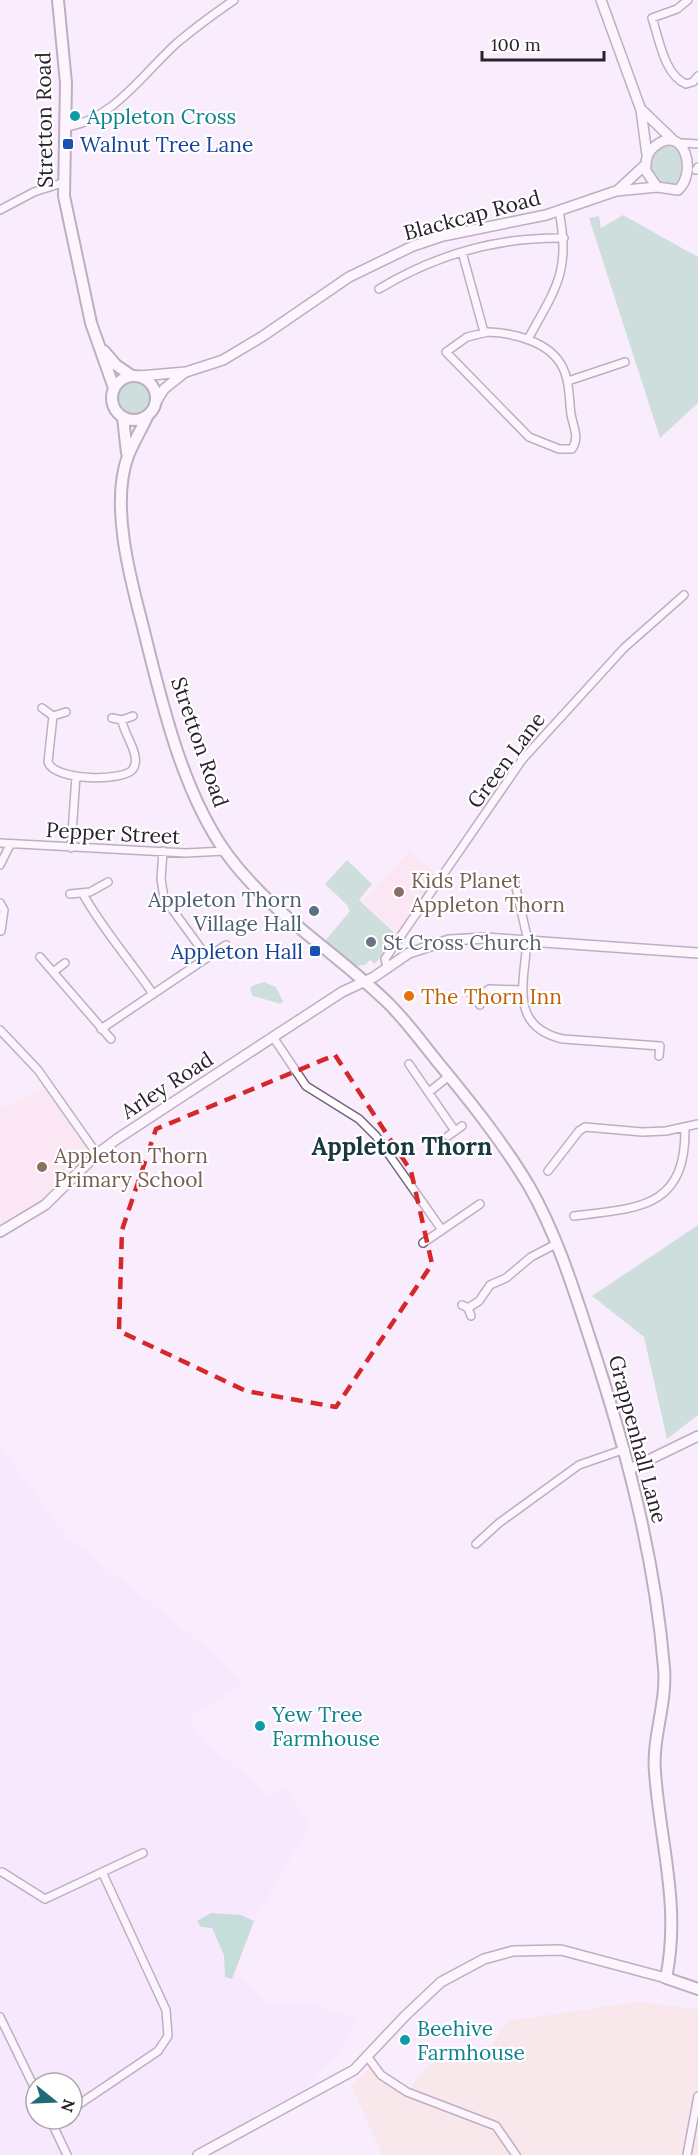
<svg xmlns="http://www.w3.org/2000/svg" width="698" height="2155" font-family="Lora,serif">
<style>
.commercial{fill:#f9e3d5}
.built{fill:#f7e3fd;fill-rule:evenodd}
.education{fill:#fae0e6}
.green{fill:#9accb4}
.forest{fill:#8acbad}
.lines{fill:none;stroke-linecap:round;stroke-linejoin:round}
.minor-casing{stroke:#74637a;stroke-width:10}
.tertiary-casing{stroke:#74637a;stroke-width:12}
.secondary-casing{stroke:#74637a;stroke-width:14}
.minor{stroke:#fff;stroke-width:7}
.tertiary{stroke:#fff;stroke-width:9}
.secondary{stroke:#fff;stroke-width:10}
.marked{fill:none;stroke:#d62828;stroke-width:4.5;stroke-dasharray:12 8;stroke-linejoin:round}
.culture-dot{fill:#0f9aa8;stroke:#fff;stroke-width:2}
.transit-dot{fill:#1a4fb4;stroke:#fff;stroke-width:2}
.education-dot{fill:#8d6e63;stroke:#fff;stroke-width:2}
.service-dot{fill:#5c6f8a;stroke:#fff;stroke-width:2}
.worship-dot{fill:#6b7280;stroke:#fff;stroke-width:2}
.food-dot{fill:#e8710a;stroke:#fff;stroke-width:2}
.labels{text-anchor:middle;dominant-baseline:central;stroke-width:4.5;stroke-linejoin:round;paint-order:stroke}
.culture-label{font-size:21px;fill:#0d838f;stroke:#fff;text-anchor:start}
.street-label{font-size:21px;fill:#29222c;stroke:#fff}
.transit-label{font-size:21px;fill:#164399;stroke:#fff;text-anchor:start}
.education-label{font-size:21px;fill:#785e54;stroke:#fff;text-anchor:start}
.service-label{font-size:21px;fill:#4e5e75;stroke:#fff;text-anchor:end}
.worship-label{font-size:21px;fill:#5b616d;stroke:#fff;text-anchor:start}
.food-label{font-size:21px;fill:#c56008;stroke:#fff;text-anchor:start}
.quarter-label{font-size:24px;font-weight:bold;fill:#183940;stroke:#fff}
</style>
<rect width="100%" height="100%" fill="#f9edfd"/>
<path class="commercial" d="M 637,2002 L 698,2009 L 698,2155 L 382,2155 L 351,2085 L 373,2064 L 407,2092 L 429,2064 L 485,2056 L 507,2021 Z"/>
<path class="built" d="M 0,1446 L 66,1536 L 218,1656 L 243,1685 L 192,1715 L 191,1722 L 210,1747 L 255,1782 L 267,1797 L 284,1787 L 311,1823 L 254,1921 L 235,1971 L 269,2004 L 321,2006 L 357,2019 L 339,2051 L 295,2103 L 198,2155 L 0,2155 ZM 36,2083 L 72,2083 L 72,2119 L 36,2119 Z"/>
<path class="education" d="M 410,851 L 437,875 L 413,916 L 397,933 L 363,901 Z
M 48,1085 L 97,1154 L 57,1196 L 0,1232 L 0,1105 L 3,1108 Z"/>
<path class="green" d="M650 165a20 20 0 1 1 40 0a20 20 0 1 1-40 0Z
M 623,215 L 698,257 L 698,403 L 660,438 L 589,218 L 599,216 L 601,228 Z
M115 397a18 18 0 1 1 36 0a18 18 0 1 1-36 0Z
M 347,860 L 372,884 L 359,900 L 398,936 L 375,964 L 370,960 L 365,965 L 355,966 L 325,941 L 350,911 L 347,905 L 325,884 Z
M 264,982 L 276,987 L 283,1001 L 281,1004 L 253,996 L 250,990 L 252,986 Z
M 698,1225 L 698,1415 L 667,1439 L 644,1337 L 592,1296 Z"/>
<path class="forest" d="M 211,1913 L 241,1915 L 254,1921 L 232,1979 L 225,1977 L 224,1955 L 212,1928 L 201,1927 L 197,1921 Z"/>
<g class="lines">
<defs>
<path id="minor" d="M 688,0 L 677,9 L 652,18 C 659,38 664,75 686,84 L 693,82 L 698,76
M 64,127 C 112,122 144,72 178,42 C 196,27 215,13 234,0
M 683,143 L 698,144
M 696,170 L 698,167
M 0,210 L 34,192 L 62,183
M 462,252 L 484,332
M 379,289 C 435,255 498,237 564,238
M 488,332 C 516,333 555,343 565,373 C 570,386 569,400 571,414 C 573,427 580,437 572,449 L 559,449 L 529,437 L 446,352 L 467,337 Z
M 528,339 C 556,288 571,271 559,211
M 568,381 L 625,362
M 42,708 L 53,716 L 66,712
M 53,716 L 48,762 C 54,781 124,782 133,769 C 142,755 123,734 122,720
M 112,718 L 122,720 L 133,716
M 0,843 L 186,853 L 225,851
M 71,848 L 76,776
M 163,851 L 161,879 L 164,898 L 207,957
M 0,865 L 10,845
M 514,879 L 528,941
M 70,894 L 90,892 L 108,882
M 83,894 C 103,930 130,960 153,994
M 0,903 L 4,910 L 1,931
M 527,941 C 524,983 509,1027 563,1039 L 660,1046 L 659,1056
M 40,957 L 53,972 L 65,963
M 387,967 L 385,959 L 522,760 L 624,648 L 684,595
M 53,972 L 111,1039
M 470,993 L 480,1005
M 475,999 L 489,989 L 522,990
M 101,1029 L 226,945
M 0,1030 L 38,1070 L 97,1154
M 273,1037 L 306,1086 L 359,1119 L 376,1136 L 442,1230 L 423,1243
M 409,1064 L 455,1131
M 429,1092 L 449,1076
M 448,1136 L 462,1126
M 548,1171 L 579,1131 L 585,1127 L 642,1132 L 666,1131 L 698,1124
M 574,1216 C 640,1208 686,1208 685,1128
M 442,1230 L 480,1204
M 462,1305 L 468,1308 L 471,1316
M 468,1308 L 479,1301 L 490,1285 L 506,1278 L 531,1257 L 556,1244
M 476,1544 L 499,1523 L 579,1465 L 625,1449
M 2,1872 L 45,1899 L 143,1853
M 0,2017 L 36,2091
M 367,2056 L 381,2075 L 407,2092 L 496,2126 L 516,2155
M 72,2109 L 158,2051 L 168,2036 L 166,2010 L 103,1874
M 50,2119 L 67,2155
M 687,2155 L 698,2096"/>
<path id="tertiary" d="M 601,0 L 641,110 L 647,155
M 643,111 L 673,140
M 618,190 L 645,165
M 139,376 L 186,372 L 223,360 L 263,336 L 349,277 L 413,246 L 443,236 L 546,215 L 616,191 L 657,187 L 678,190 C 698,172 684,123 655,146 C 647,152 645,161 646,171 L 657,187
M 156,402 L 164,389 L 184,373
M 0,1232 L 45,1205 L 97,1154 L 117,1139 L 342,992 L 374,977 L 409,953 L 449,940 L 486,938 L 698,953
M 630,1469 L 698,1436
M 198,2155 L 354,2070 L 405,2016 L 441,1982 L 484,1959 L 513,1951 L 561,1950 L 666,1978"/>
<path id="secondary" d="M 58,0 L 66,83 L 64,196 L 91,323 L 114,388
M 104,351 L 116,365 L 132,376
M112 398a22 22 0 1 1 44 0a22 22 0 1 1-44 0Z
M 147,417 C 141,430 133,443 128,456 C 110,504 130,578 143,627 C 161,700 182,792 227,854 C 270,913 333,950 386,1001 C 404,1018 420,1040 436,1060 C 469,1100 502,1141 529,1186 C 556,1233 573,1287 590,1339 C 625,1445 655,1556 664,1668 C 667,1704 652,1737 655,1772 C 660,1843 681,1906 666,1978 L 698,1989
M 123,418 L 127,453"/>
</defs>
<use href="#minor" class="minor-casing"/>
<use href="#tertiary" class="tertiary-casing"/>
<use href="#secondary" class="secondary-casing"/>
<use href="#minor" class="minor"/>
<use href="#tertiary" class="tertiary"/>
<use href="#secondary" class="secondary"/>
</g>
<path d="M0 0H698V2155H0ZM 335,1055 L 411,1171 L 432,1264 L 336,1407 L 246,1391 L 119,1331 L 122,1230 L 156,1129 Z" fill="#f9edfd" fill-opacity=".55" fill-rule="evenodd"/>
<path class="marked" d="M 335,1055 L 411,1171 L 432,1264 L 336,1407 L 246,1391 L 119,1331 L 122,1230 L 156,1129 Z"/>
<g class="culture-dot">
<circle cx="75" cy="116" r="6"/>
<circle cx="260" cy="1726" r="6"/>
<circle cx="405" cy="2040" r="6"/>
</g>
<g class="transit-dot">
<rect x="62" y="138" width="12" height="12" rx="3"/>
<rect x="309" y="945" width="12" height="12" rx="3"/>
</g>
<g class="education-dot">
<circle cx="399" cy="892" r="6"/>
<circle cx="42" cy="1167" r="6"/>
</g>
<circle class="service-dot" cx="314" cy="911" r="6"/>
<circle class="worship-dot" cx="371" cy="942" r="6"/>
<circle class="food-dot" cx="409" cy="996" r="6"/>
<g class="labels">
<g class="culture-label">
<text x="87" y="116">Appleton Cross</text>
<text x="272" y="1714">Yew Tree<tspan x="272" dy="24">Farmhouse</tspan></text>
<text x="417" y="2028">Beehive<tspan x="417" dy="24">Farmhouse</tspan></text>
</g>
<g class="street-label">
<text transform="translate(44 120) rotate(-91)">Stretton Road</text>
<text transform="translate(472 215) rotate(-15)">Blackcap Road</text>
<text transform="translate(200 742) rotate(71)">Stretton Road</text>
<text transform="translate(506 760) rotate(-53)">Green Lane</text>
<text transform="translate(113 833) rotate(3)">Pepper Street</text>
<text transform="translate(167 1085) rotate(-33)">Arley Road</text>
<text transform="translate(638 1439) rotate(75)">Grappenhall Lane</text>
</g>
<g class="transit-label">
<text x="80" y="144">Walnut Tree Lane</text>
<text x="303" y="951" text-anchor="end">Appleton Hall</text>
</g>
<g class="education-label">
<text x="411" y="880">Kids Planet<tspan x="411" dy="24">Appleton Thorn</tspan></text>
<text x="54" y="1155">Appleton Thorn<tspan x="54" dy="24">Primary School</tspan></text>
</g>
<g class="service-label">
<text x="302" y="899">Appleton Thorn<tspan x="302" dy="24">Village Hall</tspan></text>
</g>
<g class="worship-label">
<text x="383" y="942">St Cross Church</text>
</g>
<g class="food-label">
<text x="421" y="996">The Thorn Inn</text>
</g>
<g class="quarter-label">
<text x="402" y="1146">Appleton Thorn</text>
</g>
</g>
<g transform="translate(54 2101) rotate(108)"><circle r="28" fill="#ffffff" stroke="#a9a7ab" stroke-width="1.5"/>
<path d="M0-4.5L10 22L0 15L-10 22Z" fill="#226978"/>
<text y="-9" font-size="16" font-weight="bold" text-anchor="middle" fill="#29222c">N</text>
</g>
<path d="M482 51v9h122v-9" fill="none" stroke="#29222c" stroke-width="3"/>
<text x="491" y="51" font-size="18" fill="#29222c" stroke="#ffffff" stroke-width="4.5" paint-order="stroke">100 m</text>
</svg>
